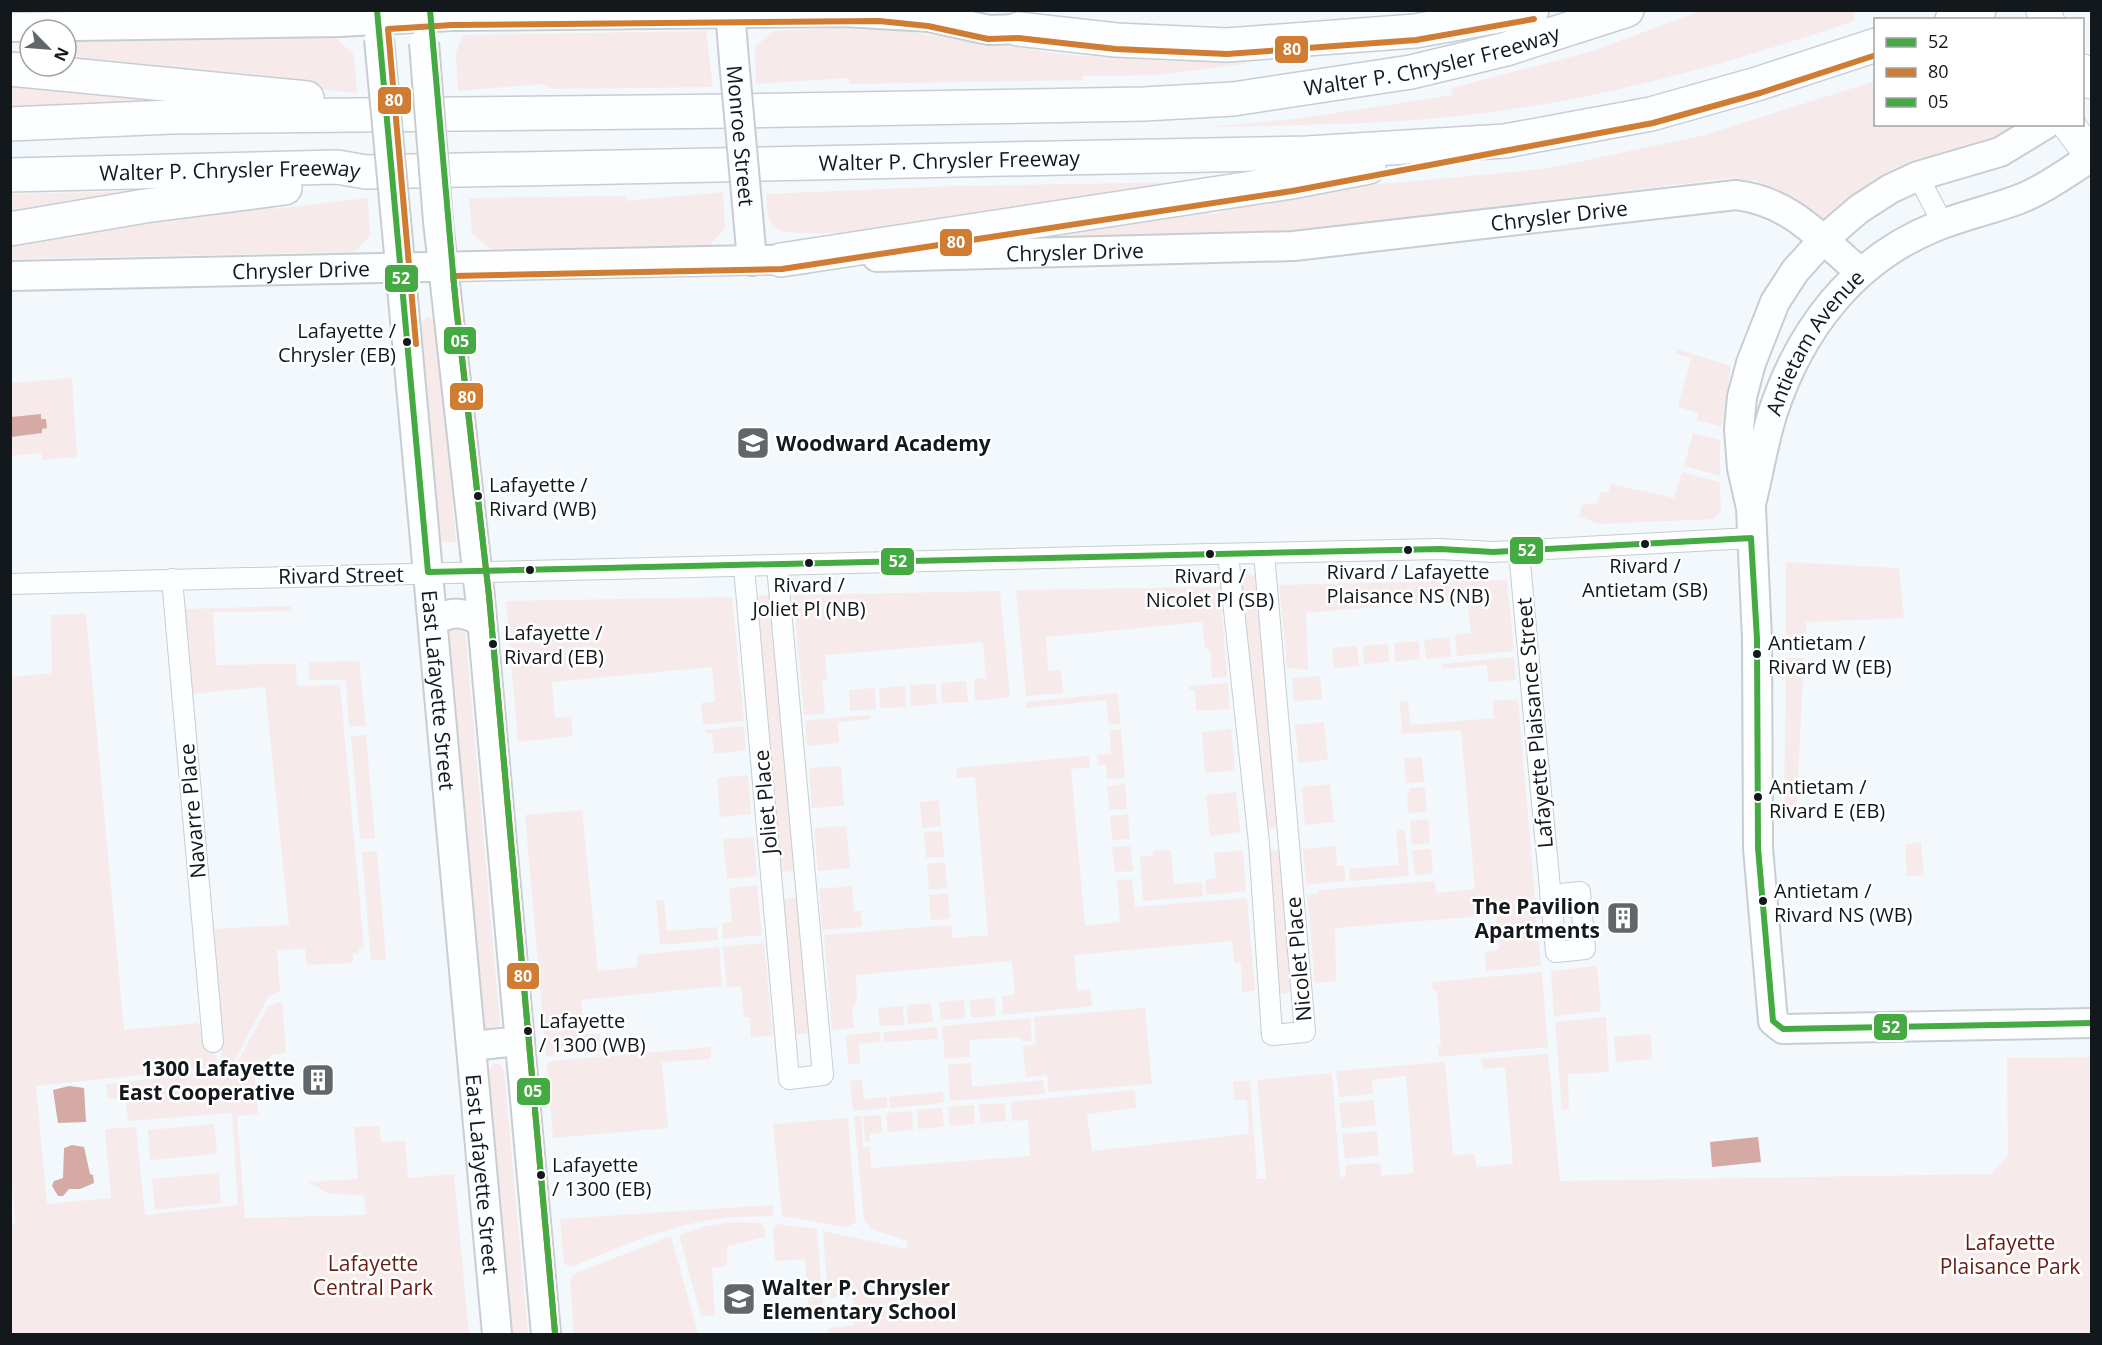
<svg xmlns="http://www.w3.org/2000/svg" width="2102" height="1345" font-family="'Open Sans',sans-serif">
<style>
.green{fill:#f6ebea}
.water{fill:#d5aaa4}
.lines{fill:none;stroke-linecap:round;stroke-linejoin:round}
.street-casing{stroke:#c7cdd1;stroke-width:22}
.secondary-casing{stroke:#c7cdd1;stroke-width:32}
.primary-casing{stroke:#c7cdd1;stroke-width:34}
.highway-casing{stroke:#c7cdd1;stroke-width:36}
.street{stroke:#fdfeff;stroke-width:20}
.secondary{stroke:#fdfeff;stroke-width:28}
.primary{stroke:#fdfeff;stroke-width:32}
.highway{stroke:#fdfeff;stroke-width:33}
.secondary-bridge-casing{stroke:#c7cdd1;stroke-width:32;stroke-linecap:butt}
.secondary-bridge{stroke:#fdfeff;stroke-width:28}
.bus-1-casing{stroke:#fff;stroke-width:10}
.bus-2-casing{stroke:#fff;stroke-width:10}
.bus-3-casing{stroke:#fff;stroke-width:10}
.bus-1{stroke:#44aa42;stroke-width:6}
.bus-2{stroke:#d07c32;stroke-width:6}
.bus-3{stroke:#44aa42;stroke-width:6}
.bus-dot{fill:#12181b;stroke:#fff;stroke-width:2}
.labels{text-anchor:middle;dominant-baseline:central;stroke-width:5;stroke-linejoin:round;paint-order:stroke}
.bus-label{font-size:20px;fill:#12181b;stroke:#fff;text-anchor:start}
.street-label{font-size:21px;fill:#12181b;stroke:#fff}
.poi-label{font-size:21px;font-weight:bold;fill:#12181b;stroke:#fff;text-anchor:start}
.park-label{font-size:21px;fill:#681c14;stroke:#fff}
.line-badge{stroke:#fff;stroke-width:2}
.badge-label{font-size:16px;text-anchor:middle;font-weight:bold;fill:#fff}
</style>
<rect width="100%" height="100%" fill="#f2f8fc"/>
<path class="green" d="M 1703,10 L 1861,11 L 1855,12 L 1854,21 C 1724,65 1594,102 1458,116 C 1375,125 1291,125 1208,127 L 1296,119 L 1453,95 L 1451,88 L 1590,52 Z
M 836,28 L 902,31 L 1071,55 L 1173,61 L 1245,57 L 1246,64 L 1156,75 L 1083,76 L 1083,80 L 849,84 L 849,78 L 756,84 L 755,47 L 773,31 Z
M 706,31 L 713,87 L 553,89 L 541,84 L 458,91 L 456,53 L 463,35 Z
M 335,37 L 354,55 L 357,93 L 66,64 L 66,42 Z
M 10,78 L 166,95 L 166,104 L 11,109 Z
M 1875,81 L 1876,124 L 2024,125 L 1824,220 L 1781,191 L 1756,181 L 1730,178 L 1276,233 L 1002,239 L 1210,207 L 1209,215 L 1298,192 L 1544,169 L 1701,136 Z
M 1185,182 C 1127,191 809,252 775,228 C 766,221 767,204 766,194 L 956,186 Z
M 170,190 L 11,221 L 11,194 Z
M 723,192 L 725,228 L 709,246 L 491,249 L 472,234 L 469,198 L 626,196 L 627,201 Z
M 368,198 L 370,236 L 354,252 L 11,259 L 11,242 L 274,204 L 274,209 Z
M 427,317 L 438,321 L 456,542 L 441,542 L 421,323 Z
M 1677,349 L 1731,366 L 1722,427 L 1697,420 L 1698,413 L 1678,407 L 1691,358 L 1676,354 Z
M 72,378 L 77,457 L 42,460 L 41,453 L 11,456 L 11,383 Z
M 1693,433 L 1720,440 L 1720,476 L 1684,466 Z
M 1682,472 L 1720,482 L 1721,510 L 1714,519 L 1598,524 L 1579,516 L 1582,505 L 1597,503 L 1601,491 L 1608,493 L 1611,484 L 1674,498 Z
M 1786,562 L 1899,568 L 1904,618 L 1806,622 L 1806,640 L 1786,640 Z
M 1246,573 L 1255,576 L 1279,824 L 1271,829 L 1263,826 L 1241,577 Z
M 1507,580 L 1514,651 L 1457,656 L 1455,635 L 1471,633 L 1467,599 L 1306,613 L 1308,670 L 1287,668 L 1279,585 Z
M 1220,587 L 1227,677 L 1212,678 L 1210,650 L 1205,648 L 1202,622 L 1046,637 L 1048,671 L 1061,670 L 1063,693 L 1026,696 L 1016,590 Z
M 1000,591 L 1010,697 L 975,701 L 974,679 L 986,678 L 983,642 L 825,655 L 827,678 L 822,682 L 825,714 L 804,715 L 793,595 Z
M 770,595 L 794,871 L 780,872 L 756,596 Z
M 732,597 L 744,721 L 703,725 L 701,703 L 715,702 L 712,667 L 552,682 L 555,718 L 571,717 L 573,736 L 518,742 L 506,601 Z
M 291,606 L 291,611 L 213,612 L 216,665 L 296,664 L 297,686 L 340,685 L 364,948 L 359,949 L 358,954 L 353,954 L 353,963 L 307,965 L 305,949 L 277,950 L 280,991 L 268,997 L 234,1062 L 222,1067 L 214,929 L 289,925 L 265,687 L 191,694 L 185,609 Z
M 86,614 L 124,1030 L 199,1023 L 203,1044 L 215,1048 L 217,1067 L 36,1086 L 47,1204 L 111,1198 L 105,1129 L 136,1127 L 145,1215 L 238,1205 L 232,1113 L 128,1121 L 125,1098 L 108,1099 L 106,1084 L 234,1069 L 268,1006 L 282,1001 L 286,1053 L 270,1055 L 269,1061 L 254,1063 L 258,1114 L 237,1116 L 245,1218 L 366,1215 L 364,1195 L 329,1194 L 308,1182 L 358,1179 L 354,1127 L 379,1126 L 381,1142 L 405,1141 L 408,1178 L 454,1174 L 469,1334 L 11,1334 L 10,1224 L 15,1223 L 10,1160 L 11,677 L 52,673 L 51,615 Z
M 449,626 L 465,628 L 500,1024 L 499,1030 L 486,1032 L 483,1027 Z
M 1449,637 L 1451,657 L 1426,659 L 1424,640 Z
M 1419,641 L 1420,659 L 1395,662 L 1394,643 Z
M 1388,644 L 1389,662 L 1364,664 L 1363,646 Z
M 1357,646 L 1359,666 L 1334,668 L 1332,648 Z
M 1514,657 L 1516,680 L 1488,682 L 1487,665 L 1442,669 L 1441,664 Z
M 1786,658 L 1804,658 L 1796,819 L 1784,819 Z
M 359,661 L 366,726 L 349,727 L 346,680 L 309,680 L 309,662 Z
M 1320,676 L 1322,699 L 1294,702 L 1292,678 Z
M 966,681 L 968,702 L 942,703 L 941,683 Z
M 1228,683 L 1229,709 L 1196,711 L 1195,690 L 1189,690 L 1189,686 Z
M 935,684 L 937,704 L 911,706 L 910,685 Z
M 905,686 L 906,707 L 880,708 L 879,688 Z
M 875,688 L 876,709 L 850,711 L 849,690 Z
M 1117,693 L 1121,724 L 1109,725 L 1106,700 L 1026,708 L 1026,702 Z
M 1518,699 L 1541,966 L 1486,971 L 1485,952 L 1499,950 L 1496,915 L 1335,928 L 1336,981 L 1315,983 L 1307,895 L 1316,894 L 1320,890 L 1435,881 L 1436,893 L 1475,889 L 1461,730 L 1402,734 L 1400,702 L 1408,701 L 1410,725 L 1494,718 L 1493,701 Z
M 870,715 L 870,719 L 838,722 L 839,743 L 807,746 L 805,722 L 808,720 Z
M 1324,722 L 1328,760 L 1299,763 L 1295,725 Z
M 744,726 L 746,750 L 714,754 L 712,733 L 706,733 L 706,730 Z
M 1121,729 L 1125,778 L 1107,779 L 1106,765 L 1098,765 L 1097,755 L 1111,754 L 1110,730 Z
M 1231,729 L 1235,770 L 1205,773 L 1202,732 Z
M 366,735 L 375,838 L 360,839 L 351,736 Z
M 1089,756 L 1090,767 L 1071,769 L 1085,926 L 1120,922 L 1117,880 L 1132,879 L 1135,907 L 1247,898 L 1255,991 L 1242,992 L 1241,963 L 1234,963 L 1232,941 L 1074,955 L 1077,991 L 1090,989 L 1092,1006 L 1003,1015 L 1002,996 L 1015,995 L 1012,961 L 856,975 L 857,1002 L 852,1007 L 854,1028 L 832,1030 L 824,935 L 951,925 L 953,938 L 988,935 L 975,777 L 957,778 L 956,768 Z
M 1422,757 L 1424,782 L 1406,783 L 1404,758 Z
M 841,766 L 844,806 L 812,808 L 809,768 Z
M 748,775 L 751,814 L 720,817 L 717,778 Z
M 1125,784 L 1127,809 L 1110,810 L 1107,786 Z
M 1330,784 L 1334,822 L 1305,825 L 1302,787 Z
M 1425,787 L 1427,812 L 1408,813 L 1407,797 L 1410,788 Z
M 1236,792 L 1240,832 L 1210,836 L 1206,795 Z
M 939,800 L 941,826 L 922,828 L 920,802 Z
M 582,810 L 598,971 L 637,967 L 637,955 L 719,947 L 722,986 L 581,1000 L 584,1034 L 600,1034 L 601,1051 L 546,1056 L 525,815 Z
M 1128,814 L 1130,839 L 1112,840 L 1110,816 Z
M 1428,819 L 1430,843 L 1412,845 L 1410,821 Z
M 846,826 L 850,868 L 818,871 L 814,828 Z
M 1405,830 L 1409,876 L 1350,881 L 1349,869 L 1399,865 L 1396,831 Z
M 942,831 L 944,857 L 926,858 L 924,832 Z
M 754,837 L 757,876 L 727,879 L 723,839 Z
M 1921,842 L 1924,875 L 1907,876 L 1905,844 Z
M 1130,846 L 1133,871 L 1115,872 L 1112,847 Z
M 1336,846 L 1337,866 L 1344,866 L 1346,881 L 1306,885 L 1303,849 Z
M 1431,849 L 1433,874 L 1415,875 L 1412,850 Z
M 1171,850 L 1174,884 L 1202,882 L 1203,896 L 1143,901 L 1140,857 L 1153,856 L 1153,851 Z
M 1243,850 L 1246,891 L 1206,895 L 1205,880 L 1216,878 L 1214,853 Z
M 1275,850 L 1281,853 L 1291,991 L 1285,994 L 1278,992 L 1269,851 Z
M 377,851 L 386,959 L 371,961 L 362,852 Z
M 945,862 L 947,888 L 929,890 L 927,864 Z
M 757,885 L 762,935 L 723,939 L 722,923 L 732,922 L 729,888 Z
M 852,886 L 854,911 L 861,911 L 862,927 L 822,930 L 819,889 Z
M 948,893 L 950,919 L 931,920 L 929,895 Z
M 797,898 L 809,1033 L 795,1035 L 782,899 Z
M 664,900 L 667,931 L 717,927 L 718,940 L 660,945 L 656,901 Z
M 764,943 L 773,1035 L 751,1038 L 749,1017 L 744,1017 L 741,986 L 727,987 L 723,947 Z
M 1597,966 L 1601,1011 L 1554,1016 L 1551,971 Z
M 1542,972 L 1548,1047 L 1439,1057 L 1438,1046 L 1441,1046 L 1437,991 L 1433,990 L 1432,982 Z
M 994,998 L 996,1016 L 971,1018 L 970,1000 Z
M 964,1000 L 965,1018 L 941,1020 L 939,1002 Z
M 931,1003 L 933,1022 L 908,1024 L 907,1005 Z
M 903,1006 L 904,1025 L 880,1026 L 878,1008 Z
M 1145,1008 L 1152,1084 L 1049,1092 L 1047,1075 L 1026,1077 L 1023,1046 L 1036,1044 L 1034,1017 Z
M 1606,1017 L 1609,1072 L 1568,1074 L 1569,1109 L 1562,1110 L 1555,1022 Z
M 1030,1018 L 1032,1041 L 1021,1041 L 1020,1037 L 970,1040 L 970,1057 L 945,1059 L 942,1026 Z
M 937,1027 L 938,1039 L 884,1042 L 883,1032 Z
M 880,1032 L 881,1042 L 859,1044 L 860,1063 L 848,1064 L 846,1035 Z
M 1651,1034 L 1652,1059 L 1616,1062 L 1614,1037 Z
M 711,1047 L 711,1059 L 662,1062 L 668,1128 L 553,1138 L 547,1064 L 552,1061 Z
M 1548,1054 L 1560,1181 L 1991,1174 L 2008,1156 L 2007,1058 L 2091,1057 L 2091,1334 L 829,1334 L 828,1328 L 854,1325 L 852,1296 L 828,1298 L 823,1231 L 907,1249 L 907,1241 L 871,1229 L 864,1220 L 854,1117 L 861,1116 L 863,1147 L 870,1147 L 871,1168 L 1030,1156 L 1028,1120 L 1012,1121 L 1011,1102 L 1135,1090 L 1136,1108 L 1087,1114 L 1092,1151 L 1249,1134 L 1247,1100 L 1235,1100 L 1233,1082 L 1250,1081 L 1257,1179 L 1266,1179 L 1257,1080 L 1332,1073 L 1340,1177 L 1346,1177 L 1345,1165 L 1380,1163 L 1381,1176 L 1414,1173 L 1406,1076 L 1372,1080 L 1373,1094 L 1339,1097 L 1336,1071 L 1445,1062 L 1453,1155 L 1475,1154 L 1476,1167 L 1513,1164 L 1505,1067 L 1483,1069 L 1481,1059 Z
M 493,1063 L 500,1065 L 504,1071 L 528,1334 L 512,1334 L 488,1073 Z
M 971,1063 L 972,1087 L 1043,1080 L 1045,1094 L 950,1101 L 948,1065 Z
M 862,1080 L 864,1099 L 887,1097 L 887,1108 L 853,1111 L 850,1081 Z
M 943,1092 L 944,1103 L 890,1108 L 889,1097 Z
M 1374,1100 L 1376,1125 L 1342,1128 L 1339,1103 Z
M 1005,1103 L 1006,1121 L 981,1123 L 979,1105 Z
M 974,1105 L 975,1124 L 950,1126 L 948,1107 Z
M 942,1108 L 944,1127 L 918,1129 L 917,1110 Z
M 912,1111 L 913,1130 L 888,1132 L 886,1113 Z
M 881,1115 L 882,1133 L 870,1134 L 870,1142 L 865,1142 L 863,1116 Z
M 848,1118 L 856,1223 L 845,1227 L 782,1216 L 773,1124 Z
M 214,1124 L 217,1154 L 150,1160 L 148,1130 Z
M 1377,1131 L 1379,1155 L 1345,1159 L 1342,1134 Z
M 219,1173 L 221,1203 L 155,1210 L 152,1179 Z
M 773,1205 L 774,1213 L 771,1217 C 697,1212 637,1239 571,1267 L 564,1264 L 560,1219 Z
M 732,1222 L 761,1223 L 765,1229 L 765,1237 L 727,1246 L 727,1266 L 712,1268 L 715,1315 L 701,1316 L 679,1235 L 707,1226 Z
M 776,1224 L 817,1229 L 823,1307 L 809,1308 L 805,1259 L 775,1261 L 773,1228 Z
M 671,1236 L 698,1334 L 574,1334 L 570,1281 L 574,1274 Z"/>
<path class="water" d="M 41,414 L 41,419 L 46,419 L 47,428 L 42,429 L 42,433 L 11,437 L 11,417 Z
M 69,1086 L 84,1088 L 86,1122 L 58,1123 L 53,1090 Z
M 1758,1137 L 1761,1162 L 1712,1167 L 1710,1142 Z
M 72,1145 L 84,1147 L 90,1174 L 93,1175 L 94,1183 L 80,1189 L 69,1189 L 63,1196 L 58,1196 L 52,1186 L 54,1181 L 63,1178 L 64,1148 Z"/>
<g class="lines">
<defs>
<path id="street" d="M 1918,176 L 1943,224
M 1519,551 C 1531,685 1543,818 1556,952 L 1585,949 L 1580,892 L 1550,895
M 1228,554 L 1259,843 L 1272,1035 L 1305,1032 L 1264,553
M 744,567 L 789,1079 L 823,1075 L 777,566
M 172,579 L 213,1042
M 10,584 L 1210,554 L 1440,549 L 1493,552 L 1751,538"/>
<g id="secondary">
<path d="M 730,10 L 734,60"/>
<path d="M 10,27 L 339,22 L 452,16 L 844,12 L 929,17 L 989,30 L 1018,29"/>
<path d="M 2046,124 L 2000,152 L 1918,176 L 1890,189 L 1859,209 L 1823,240 L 1795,271 L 1775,302 L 1751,363 L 1742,397 L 1739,429 L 1742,468 L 1751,508 L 1757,639 L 1758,848 L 1773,1021 L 1783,1029 L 2092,1023"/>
<path d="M 748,215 L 752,261"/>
<path id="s1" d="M 396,221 L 497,1334"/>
<path d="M 438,221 L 480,597 L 546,1334"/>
<path id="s2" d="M 877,257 L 1294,246 L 1736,195 C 1790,201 1820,238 1860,272"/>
<path id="s3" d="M 10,276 L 803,259"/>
<path id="s4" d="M 1752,500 C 1759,471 1764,440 1773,412 C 1800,330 1853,260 1935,227 C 1961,216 1990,210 2017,200 C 2044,190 2067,172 2092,157"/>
<path d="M 433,621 C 452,611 463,611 482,622"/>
<path d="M 471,1046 L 520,1041"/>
</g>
<path id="primary" d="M 2042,10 L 2048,20
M 2082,70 L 2092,83
M 2068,124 L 2092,157"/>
<g id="highway">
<path d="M 1952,20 L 1979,10"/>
<path d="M 1018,29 L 1116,40 L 1227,45 L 1415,31 L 1532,10"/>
<path d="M 10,69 L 307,98"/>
<path id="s5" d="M 10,124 L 171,117 L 736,111 L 1144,104 L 1233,99 L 1411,72 L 1506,49 L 1627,10"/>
<path id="s6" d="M 10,175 L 337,167 L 366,172 L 1307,153 L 1505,141 L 1651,114 L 1757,84 L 1876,45"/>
<path d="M 10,229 L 145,206 L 285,188"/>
<path d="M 781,260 L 1291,182 L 1369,167"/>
</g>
</defs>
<use href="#street" class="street-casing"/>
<use href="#secondary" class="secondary-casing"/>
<use href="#primary" class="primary-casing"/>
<use href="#highway" class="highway-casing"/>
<use href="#street" class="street"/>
<use href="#secondary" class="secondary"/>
<use href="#primary" class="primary"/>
<use href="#highway" class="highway"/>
<defs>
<g id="secondary-bridge">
<path d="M 379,39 L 396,221"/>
<path d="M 424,43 L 438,221"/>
<path id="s7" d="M 734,60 L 748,215"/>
</g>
</defs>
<use href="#secondary-bridge" class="secondary-bridge-casing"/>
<use href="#secondary-bridge" class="secondary-bridge"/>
<defs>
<path id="bus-1" d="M 377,10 L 428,572 L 1440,549 L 1493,552 L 1751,538
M 1751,538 L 1757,639 L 1758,848 L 1773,1021 L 1783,1029 L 2092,1023"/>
<path id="bus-2" d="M 416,344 L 388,29 L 452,25 L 879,21 L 928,26 L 988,39 L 1018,38 L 1116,49 L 1227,54 L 1416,40 L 1534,19
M 555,1333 L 489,596 L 453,276 L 782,269 L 1292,191 L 1653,123 L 1760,93 L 1876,55"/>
<path id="bus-3" d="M 430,10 L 456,307 L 489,596 L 555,1333"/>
</defs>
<use href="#bus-1" class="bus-1-casing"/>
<use href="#bus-2" class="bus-2-casing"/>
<use href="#bus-3" class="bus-3-casing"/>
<use href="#bus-1" class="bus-1"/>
<use href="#bus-2" class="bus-2"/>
<use href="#bus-3" class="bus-3"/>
</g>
<defs>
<symbol id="school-square" viewBox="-11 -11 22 22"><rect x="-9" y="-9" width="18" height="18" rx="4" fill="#60666a" stroke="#fff"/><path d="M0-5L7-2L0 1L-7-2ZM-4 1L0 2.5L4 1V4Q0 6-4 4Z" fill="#fff"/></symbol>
<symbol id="building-square" viewBox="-11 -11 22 22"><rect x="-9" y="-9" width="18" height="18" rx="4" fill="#60666a" stroke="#fff"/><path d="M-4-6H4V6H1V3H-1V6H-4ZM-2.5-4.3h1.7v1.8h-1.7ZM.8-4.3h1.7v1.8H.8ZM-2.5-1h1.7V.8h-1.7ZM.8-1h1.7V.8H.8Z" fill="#fff"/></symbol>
</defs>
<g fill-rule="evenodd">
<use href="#school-square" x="734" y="424" width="38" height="38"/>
<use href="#building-square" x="1604" y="899" width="38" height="38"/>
<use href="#building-square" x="299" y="1061" width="38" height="38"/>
<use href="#school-square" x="720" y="1280" width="38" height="38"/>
</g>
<g class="bus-dot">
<circle cx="407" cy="342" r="5"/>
<circle cx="478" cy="496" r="5"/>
<circle cx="1645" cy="544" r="5"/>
<circle cx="1408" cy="550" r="5"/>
<circle cx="1210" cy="554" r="5"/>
<circle cx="809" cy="563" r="5"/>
<circle cx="530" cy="570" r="5"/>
<circle cx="493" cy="644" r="5"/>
<circle cx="1757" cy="654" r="5"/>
<circle cx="1758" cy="797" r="5"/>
<circle cx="1763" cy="901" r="5"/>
<circle cx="528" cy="1031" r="5"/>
<circle cx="541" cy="1175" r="5"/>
</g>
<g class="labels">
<g class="bus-label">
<text x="396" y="330" text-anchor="end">Lafayette /<tspan x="396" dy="24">Chrysler (EB)</tspan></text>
<text x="489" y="484">Lafayette /<tspan x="489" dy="24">Rivard (WB)</tspan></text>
<text x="1645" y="565" text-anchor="middle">Rivard /<tspan x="1645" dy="24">Antietam (SB)</tspan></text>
<text x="1408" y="571" text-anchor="middle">Rivard / Lafayette<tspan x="1408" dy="24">Plaisance NS (NB)</tspan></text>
<text x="1210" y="575" text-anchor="middle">Rivard /<tspan x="1210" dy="24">Nicolet Pl (SB)</tspan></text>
<text x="809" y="584" text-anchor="middle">Rivard /<tspan x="809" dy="24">Joliet Pl (NB)</tspan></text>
<text x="504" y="632">Lafayette /<tspan x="504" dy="24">Rivard (EB)</tspan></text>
<text x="1768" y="642">Antietam /<tspan x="1768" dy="24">Rivard W (EB)</tspan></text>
<text x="1769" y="786">Antietam /<tspan x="1769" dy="24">Rivard E (EB)</tspan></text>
<text x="1774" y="890">Antietam /<tspan x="1774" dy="24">Rivard NS (WB)</tspan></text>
<text x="539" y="1020">Lafayette<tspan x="539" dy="24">/ 1300 (WB)</tspan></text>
<text x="552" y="1164">Lafayette<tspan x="552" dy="24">/ 1300 (EB)</tspan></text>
</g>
<g class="street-label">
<text stroke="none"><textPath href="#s5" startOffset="1426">Walter P. Chrysler Freeway</textPath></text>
<text stroke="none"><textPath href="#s7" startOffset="76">Monroe Street</textPath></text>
<text stroke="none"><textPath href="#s6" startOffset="940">Walter P. Chrysler Freeway</textPath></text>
<text stroke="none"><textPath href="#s6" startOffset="220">Walter P. Chrysler Freeway</textPath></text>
<text stroke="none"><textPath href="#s2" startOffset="684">Chrysler Drive</textPath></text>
<text stroke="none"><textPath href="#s2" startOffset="198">Chrysler Drive</textPath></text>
<text stroke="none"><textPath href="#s3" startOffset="291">Chrysler Drive</textPath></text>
<text stroke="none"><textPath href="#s4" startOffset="172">Antietam Avenue</textPath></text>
<text transform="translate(341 575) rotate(-1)">Rivard Street</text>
<text stroke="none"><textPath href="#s1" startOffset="471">East Lafayette Street</textPath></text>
<text transform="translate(1534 723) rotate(-95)">Lafayette Plaisance Street</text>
<text transform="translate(765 802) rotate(-95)">Joliet Place</text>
<text transform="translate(192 811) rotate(-95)">Navarre Place</text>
<text transform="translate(1298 959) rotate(-95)">Nicolet Place</text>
<text stroke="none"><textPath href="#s1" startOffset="957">East Lafayette Street</textPath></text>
</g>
<g class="poi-label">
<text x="776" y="443">Woodward Academy</text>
<text x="1600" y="906" text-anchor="end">The Pavilion<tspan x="1600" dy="24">Apartments</tspan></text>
<text x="295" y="1068" text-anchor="end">1300 Lafayette<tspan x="295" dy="24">East Cooperative</tspan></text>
<text x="762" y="1287">Walter P. Chrysler<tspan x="762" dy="24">Elementary School</tspan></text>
</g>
<g class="park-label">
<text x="2010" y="1242">Lafayette<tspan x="2010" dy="24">Plaisance Park</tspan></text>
<text x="373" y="1263">Lafayette<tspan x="373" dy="24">Central Park</tspan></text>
</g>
</g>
<g class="line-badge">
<rect x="1274" y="35" width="35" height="29" rx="6" fill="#d07c32"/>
<rect x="377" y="86" width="35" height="29" rx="6" fill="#d07c32"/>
<rect x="939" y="228" width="34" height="29" rx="6" fill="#d07c32"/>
<rect x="384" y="264" width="35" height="29" rx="6" fill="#44aa42"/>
<rect x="443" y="326" width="34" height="29" rx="6" fill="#44aa42"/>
<rect x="449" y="382" width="35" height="29" rx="6" fill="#d07c32"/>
<rect x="1509" y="536" width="35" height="29" rx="6" fill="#44aa42"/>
<rect x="880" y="547" width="35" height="29" rx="6" fill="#44aa42"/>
<rect x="506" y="962" width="34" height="28" rx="6" fill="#d07c32"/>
<rect x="1873" y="1013" width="35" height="28" rx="6" fill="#44aa42"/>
<rect x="516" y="1077" width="35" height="29" rx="6" fill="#44aa42"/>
</g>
<g class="badge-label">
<text x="1292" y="55">80</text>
<text x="394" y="106">80</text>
<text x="956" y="248">80</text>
<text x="401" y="284">52</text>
<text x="460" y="347">05</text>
<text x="467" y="403">80</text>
<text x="1527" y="556">52</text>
<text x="898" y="567">52</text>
<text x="523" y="982">80</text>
<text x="1891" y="1033">52</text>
<text x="533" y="1097">05</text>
</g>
<rect width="2102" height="1345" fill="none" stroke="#12181b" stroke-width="24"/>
<rect x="1874" y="18" width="210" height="108" fill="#ffffff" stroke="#a0a3a4" stroke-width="1.5"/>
<rect x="1886" y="38" width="30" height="9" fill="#44aa42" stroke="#a0a3a4" stroke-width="1.5"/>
<text x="1928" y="48" font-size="18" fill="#12181b">52</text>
<rect x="1886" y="68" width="30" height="9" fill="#d07c32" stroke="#a0a3a4" stroke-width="1.5"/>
<text x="1928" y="78" font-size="18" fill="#12181b">80</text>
<rect x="1886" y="98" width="30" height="9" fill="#44aa42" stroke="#a0a3a4" stroke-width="1.5"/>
<text x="1928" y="108" font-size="18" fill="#12181b">05</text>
<g transform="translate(48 48) rotate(115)"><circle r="28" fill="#ffffff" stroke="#a0a3a4" stroke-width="1.5"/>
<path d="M0-4.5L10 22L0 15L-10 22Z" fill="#60666a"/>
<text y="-9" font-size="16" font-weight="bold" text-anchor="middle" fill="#12181b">N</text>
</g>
</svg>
